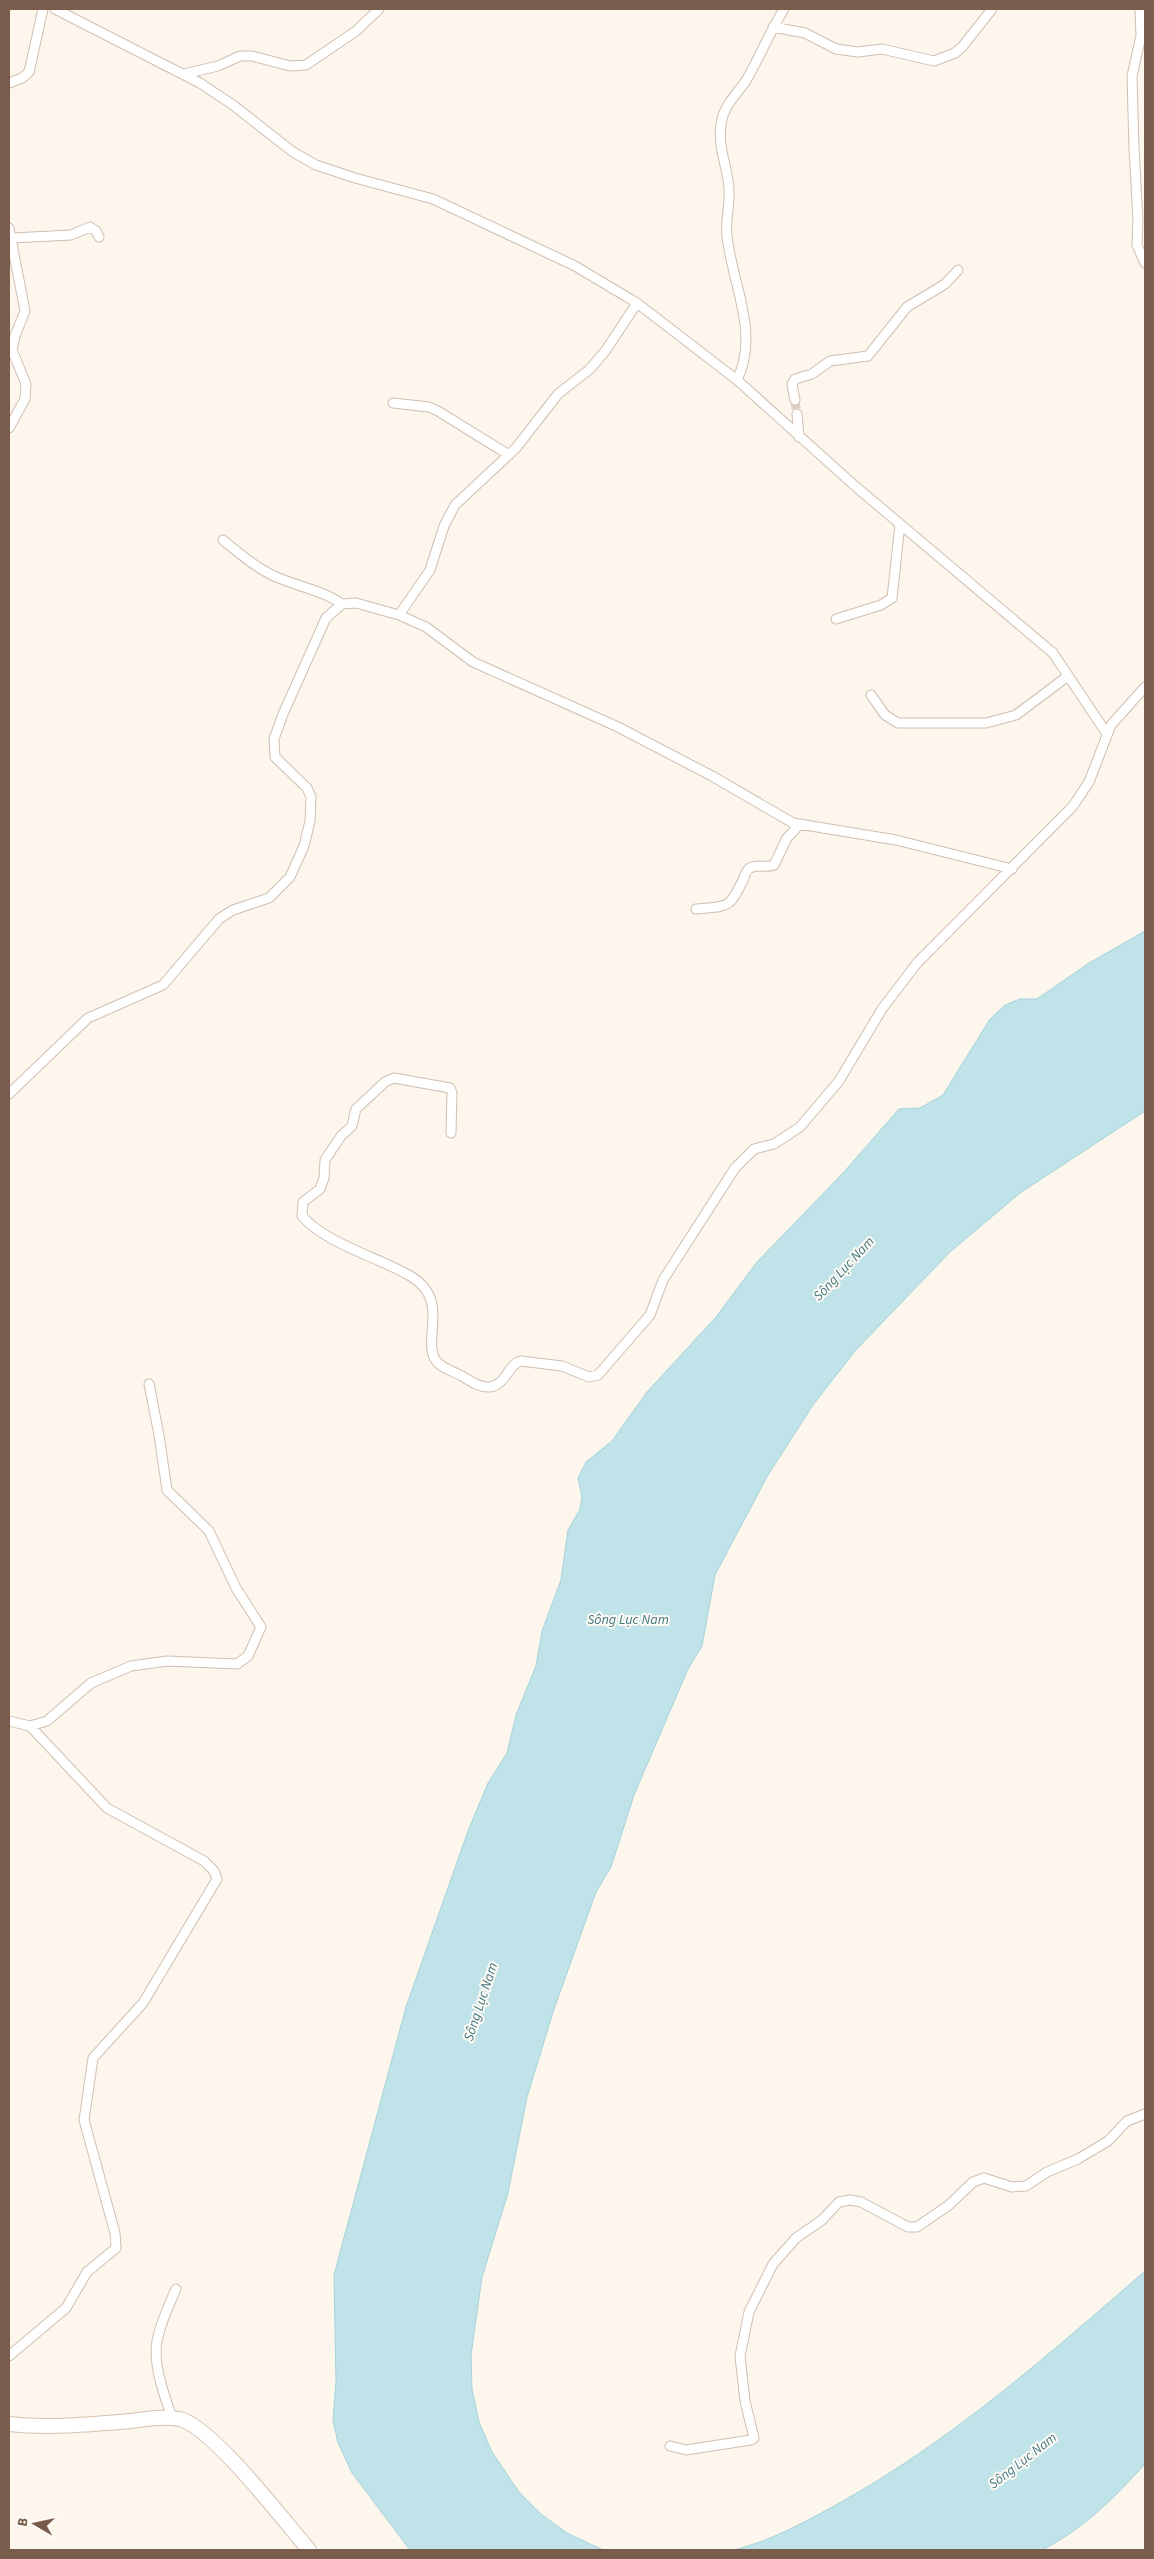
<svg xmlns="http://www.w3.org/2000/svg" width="1154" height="2559" font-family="'Source Sans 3',sans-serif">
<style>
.water{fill:#bfe3e8;stroke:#a5d3da}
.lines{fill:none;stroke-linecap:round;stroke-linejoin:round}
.street-tunnel{stroke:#dcd0c4;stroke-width:9;stroke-dasharray:9 4.5;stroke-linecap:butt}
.street-casing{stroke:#d1beb0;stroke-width:11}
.secondary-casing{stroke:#d6c0b0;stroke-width:16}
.street{stroke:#fff;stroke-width:9}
.secondary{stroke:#fff;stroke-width:14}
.labels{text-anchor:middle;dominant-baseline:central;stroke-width:4;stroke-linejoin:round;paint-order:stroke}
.water-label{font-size:14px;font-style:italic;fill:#437c86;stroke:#fffaf3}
</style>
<rect width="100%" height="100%" fill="#fdf6ec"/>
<path class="water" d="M 1145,931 L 1145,1111 L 1020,1193 L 950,1252 L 855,1351 L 813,1405 L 768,1475 L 715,1575 L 702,1646 L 688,1669 L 634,1795 L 611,1867 L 596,1892 L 554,2009 L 527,2097 L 508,2193 L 482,2277 L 471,2355 L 472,2389 L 479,2422 L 492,2452 L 519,2492 L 542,2515 L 567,2533 L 603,2550 L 410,2550 L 352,2473 L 338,2443 L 333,2420 L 336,2381 L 334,2275 L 406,2007 L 468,1831 L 488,1783 L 507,1753 L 516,1715 L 536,1666 L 542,1631 L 561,1580 L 568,1530 L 580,1509 L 582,1497 L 578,1478 L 586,1462 L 612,1441 L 647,1392 L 716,1317 L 757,1262 L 843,1173 L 899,1109 L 920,1108 L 943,1095 L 990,1019 L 1005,1005 L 1020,999 L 1037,999 L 1089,963 Z
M 1145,2271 L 1145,2464 C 1114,2498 1084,2529 1042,2550 L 734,2550 C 770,2541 801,2524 834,2506 C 949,2443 1047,2356 1145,2271 Z"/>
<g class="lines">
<path class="street-tunnel" d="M 795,400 L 797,414"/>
<defs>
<path id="street" d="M 55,9 L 200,83 L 233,105 L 293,152 L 316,165 L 355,178 L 433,199 L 575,266 L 637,303 L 737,380 L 855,486 L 1053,653 L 1107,734
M 1140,9 L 1141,36 L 1132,76 L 1134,150 L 1138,219 L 1137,245 L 1145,263
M 773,27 L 805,33 L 836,49 L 858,52 L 882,49 L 934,61 L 955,53 L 962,47 L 992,9
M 184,74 L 218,66 L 240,56 L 252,56 L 290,66 L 306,65 L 356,31 L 379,9
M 9,83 L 22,78 L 29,72 L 43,9
M 9,228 L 25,311 L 15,336 L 12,350 L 26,384 L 25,399 L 9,428
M 12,238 L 71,235 L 90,227 L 96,231 L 99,237
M 737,380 C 760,333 732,284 727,236 C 725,217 732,199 728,180 C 725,160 718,145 721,124 C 724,104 737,95 747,79 C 760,56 770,32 784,9
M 795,400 L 792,384 L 795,379 L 812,374 L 830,361 L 868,356 L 907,307 L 945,284 L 958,270
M 393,403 L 429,407 L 438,411 L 509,455
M 797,414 L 799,437
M 223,540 C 239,553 255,567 274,576 C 296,586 322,590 342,604
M 399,615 L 430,570 L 444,526 L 455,505 L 516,448 L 558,394 L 590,369 L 606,350 L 637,303
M 836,619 L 881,605 L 892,598 L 900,524
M 871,695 L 885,715 L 898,723 L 986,723 L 1016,715 L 1068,676
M 696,909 C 730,906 729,909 744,878 C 745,874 747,870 750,868 C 758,864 766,868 774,865 L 787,838 L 799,825
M 9,1094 L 88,1018 L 163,985 L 219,919 L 233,910 L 269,898 L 290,877 L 304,846 L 310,821 L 311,797 L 307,788 L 275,757 L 274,739 L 283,714 L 326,618 L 342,604 L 356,603 L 399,615 L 426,627 L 473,662 L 618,727 L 712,776 L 793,823 L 896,840 L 1012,869
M 451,1133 L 452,1093 L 450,1088 L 394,1078 L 385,1082 L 356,1109 L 352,1126 L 341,1136 L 325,1160 L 324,1178 L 320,1189 L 303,1202 L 302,1216 C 326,1244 381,1258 412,1277 C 452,1302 419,1344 438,1363 C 444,1369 455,1372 462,1376 C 470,1381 480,1388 490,1387 C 506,1385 508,1364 521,1361 L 562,1366 L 589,1377 L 598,1375 L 650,1315 L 663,1280 L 735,1168 L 754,1149 L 774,1144 L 800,1127 L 839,1081 L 882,1009 L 917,963 L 1073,806 L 1089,782 L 1111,725 L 1145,687
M 9,1721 L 30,1726 L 47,1721 L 91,1683 L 131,1666 L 167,1661 L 237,1664 L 248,1656 L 261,1627 L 236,1588 L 209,1531 L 167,1490 L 159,1435 L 149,1384
M 9,2356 L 66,2308 L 87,2272 L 116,2248 L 115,2233 L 84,2120 L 93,2058 L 143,2003 L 217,1879 L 214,1871 L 204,1861 L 107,1808 L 30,1726
M 172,2418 C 164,2394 153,2366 157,2341 C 160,2324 169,2305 176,2289
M 670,2446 L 686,2450 L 751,2440 L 754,2438 L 745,2401 L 740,2356 L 749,2312 L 773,2264 L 796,2238 L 822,2220 L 839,2202 L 850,2200 L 861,2202 L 908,2227 L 917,2227 L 949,2205 L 973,2182 L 984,2178 L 1012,2187 L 1026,2186 L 1047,2172 L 1078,2159 L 1108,2141 L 1127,2121 L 1145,2114"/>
<path id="secondary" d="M 9,2424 C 45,2428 82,2425 119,2422 C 138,2421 161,2415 179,2419 C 211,2425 285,2522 309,2550"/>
</defs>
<use href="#street" class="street-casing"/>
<use href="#secondary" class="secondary-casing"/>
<use href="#street" class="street"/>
<use href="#secondary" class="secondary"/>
</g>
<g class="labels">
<g class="water-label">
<text transform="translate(844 1269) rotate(-47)">Sông Lục Nam</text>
<text x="628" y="1620">Sông Lục Nam</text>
<text transform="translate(481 2002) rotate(-72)">Sông Lục Nam</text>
<text transform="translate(1023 2461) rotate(-38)">Sông Lục Nam</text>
</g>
</g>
<rect width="1154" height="2559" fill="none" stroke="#7a5c4d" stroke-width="20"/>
<g transform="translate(35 2524) rotate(279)" stroke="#fffaf3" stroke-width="4" paint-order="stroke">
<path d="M0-4L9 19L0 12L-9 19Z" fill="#7a5c4d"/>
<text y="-8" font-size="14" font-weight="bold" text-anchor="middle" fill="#7a5c4d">B</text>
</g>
</svg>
